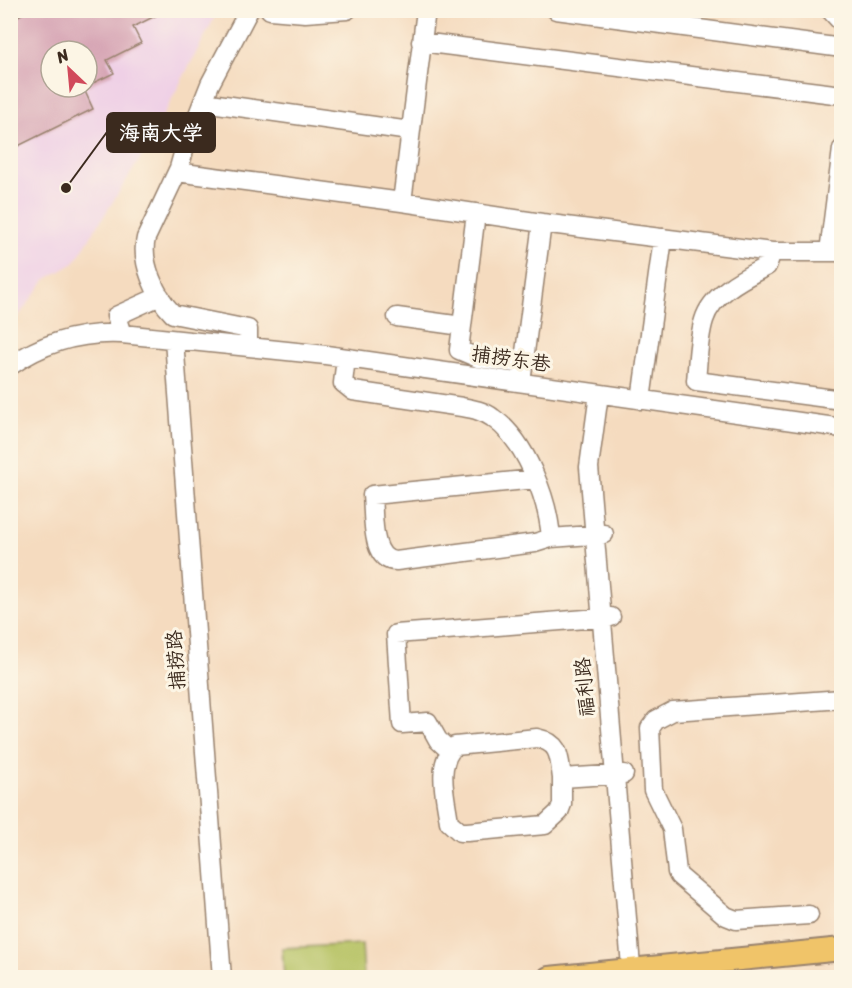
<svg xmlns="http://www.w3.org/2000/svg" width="852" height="988" font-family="Sriracha,'LXGW WenKai TC',sans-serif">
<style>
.built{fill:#efd0e6;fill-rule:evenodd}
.green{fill:#b6c264;stroke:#787641;stroke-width:1.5}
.building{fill:#d7a6b5}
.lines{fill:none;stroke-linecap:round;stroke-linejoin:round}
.minor-casing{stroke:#98826e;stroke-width:21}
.major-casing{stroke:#98826e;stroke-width:26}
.minor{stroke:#fff;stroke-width:18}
.major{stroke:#f0c469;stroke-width:22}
.labels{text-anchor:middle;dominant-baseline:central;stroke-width:6;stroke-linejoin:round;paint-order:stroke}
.street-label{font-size:20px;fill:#3b2a1e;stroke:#fcf5e5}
.leader{fill:none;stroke:#3b2a1e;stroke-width:2}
.callout-dot{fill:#3b2a1e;stroke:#fcf5e5;stroke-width:2}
.callout{fill:#3b2a1e;stroke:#3b2a1e;stroke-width:2}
.callout-label{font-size:21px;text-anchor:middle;font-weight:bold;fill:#fff}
</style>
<rect width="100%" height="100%" fill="#fcf5e5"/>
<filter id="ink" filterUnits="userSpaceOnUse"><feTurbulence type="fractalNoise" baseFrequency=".0167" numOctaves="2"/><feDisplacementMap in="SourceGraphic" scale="12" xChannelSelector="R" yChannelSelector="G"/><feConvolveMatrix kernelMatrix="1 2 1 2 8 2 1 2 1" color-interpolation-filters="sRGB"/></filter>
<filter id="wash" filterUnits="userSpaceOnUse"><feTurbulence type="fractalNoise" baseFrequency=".008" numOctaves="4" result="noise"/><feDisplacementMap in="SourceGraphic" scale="24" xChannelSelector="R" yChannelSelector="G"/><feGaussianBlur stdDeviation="1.35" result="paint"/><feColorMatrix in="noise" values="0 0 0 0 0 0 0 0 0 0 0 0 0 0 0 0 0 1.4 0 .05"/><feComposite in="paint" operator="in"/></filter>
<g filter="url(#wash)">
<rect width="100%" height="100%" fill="#f5dbbf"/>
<path class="built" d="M 11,11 L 218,11 L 143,154 L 74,263 L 45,280 L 11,326 ZM 51,51 L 87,51 L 87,87 L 51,87 Z"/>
<path class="green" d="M 362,944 L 364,977 L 284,977 L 282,948 Z"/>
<g id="blocks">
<path class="building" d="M 30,10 L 167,10 L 133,27 L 141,43 L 107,60 L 114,73 L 87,86 L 87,51 L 51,51 L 51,87 L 83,87 L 93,109 L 10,150 L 10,20 Z"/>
</g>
</g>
<g filter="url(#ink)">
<use href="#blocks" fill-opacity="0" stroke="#98826e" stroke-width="1.5"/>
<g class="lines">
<defs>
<path id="minor" d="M 270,10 L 305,13 L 347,10
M 556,10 L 842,48
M 830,10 L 842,23
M 421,42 L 842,95
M 203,102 L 410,131
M 177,172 L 402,202 L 542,223 L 772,252 L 842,252
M 402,202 L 426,10
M 476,213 L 459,350 L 478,358 L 524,364
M 772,252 L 767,266 C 744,278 712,293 704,320 C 698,339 698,361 696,381 L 842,400
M 829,252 L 842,149
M 397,317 L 462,326
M 122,334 L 116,316 L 160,296
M 174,340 L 222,978
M 248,347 L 248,329 L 173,314 C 156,297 140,262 146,238 L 179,168 L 185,147 L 210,84 L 249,10
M 346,358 L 343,383 L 353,391 L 462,407 C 473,409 484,411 493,418 C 526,441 548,499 551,538 L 604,534
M 10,366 C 44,342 82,332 122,334 L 326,355 L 842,428
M 522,375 L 542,223
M 599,394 L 589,467 L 632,978
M 641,400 L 663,238
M 536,479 L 372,495 C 374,514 370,561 396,561 L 535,543 L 551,538
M 450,751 L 438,740 L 428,722 L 402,724 L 396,634 L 611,617
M 562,778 L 562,804 L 559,812 L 545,825 L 467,832 L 460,832 L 449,822 C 446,798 435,764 455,746 L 537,738 C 561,743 559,758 562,778 L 624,774
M 809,915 L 736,920 L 726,916 L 679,876 L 677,872 L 672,829 L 653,790 L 650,728 L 656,720 L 673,711 L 842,699"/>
<path id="major" d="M 549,978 L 842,949"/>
</defs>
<use href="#minor" class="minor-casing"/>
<use href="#major" class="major-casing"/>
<use href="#minor" class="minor"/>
<use href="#major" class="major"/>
</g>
</g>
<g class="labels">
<g class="street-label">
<text transform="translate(511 359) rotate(8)">捕捞东巷</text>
<text transform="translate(176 660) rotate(-94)">捕捞路</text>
<text transform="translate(585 687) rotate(-95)">福利路</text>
</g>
</g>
<path class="leader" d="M66 188L107 132"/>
<circle class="callout-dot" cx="66" cy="188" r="6"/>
<rect class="callout" x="107" y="113" width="108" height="39" rx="6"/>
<g class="callout-label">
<text x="161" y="140">海南大学</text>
</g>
<rect width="852" height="988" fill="none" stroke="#fcf5e5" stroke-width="36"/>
<g transform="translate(69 69) rotate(334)"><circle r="28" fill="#fcf5e5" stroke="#afa495" stroke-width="1.5"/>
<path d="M0-4.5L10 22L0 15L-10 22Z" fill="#d1495b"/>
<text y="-9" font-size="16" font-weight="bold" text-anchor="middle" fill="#3b2a1e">N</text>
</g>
</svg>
